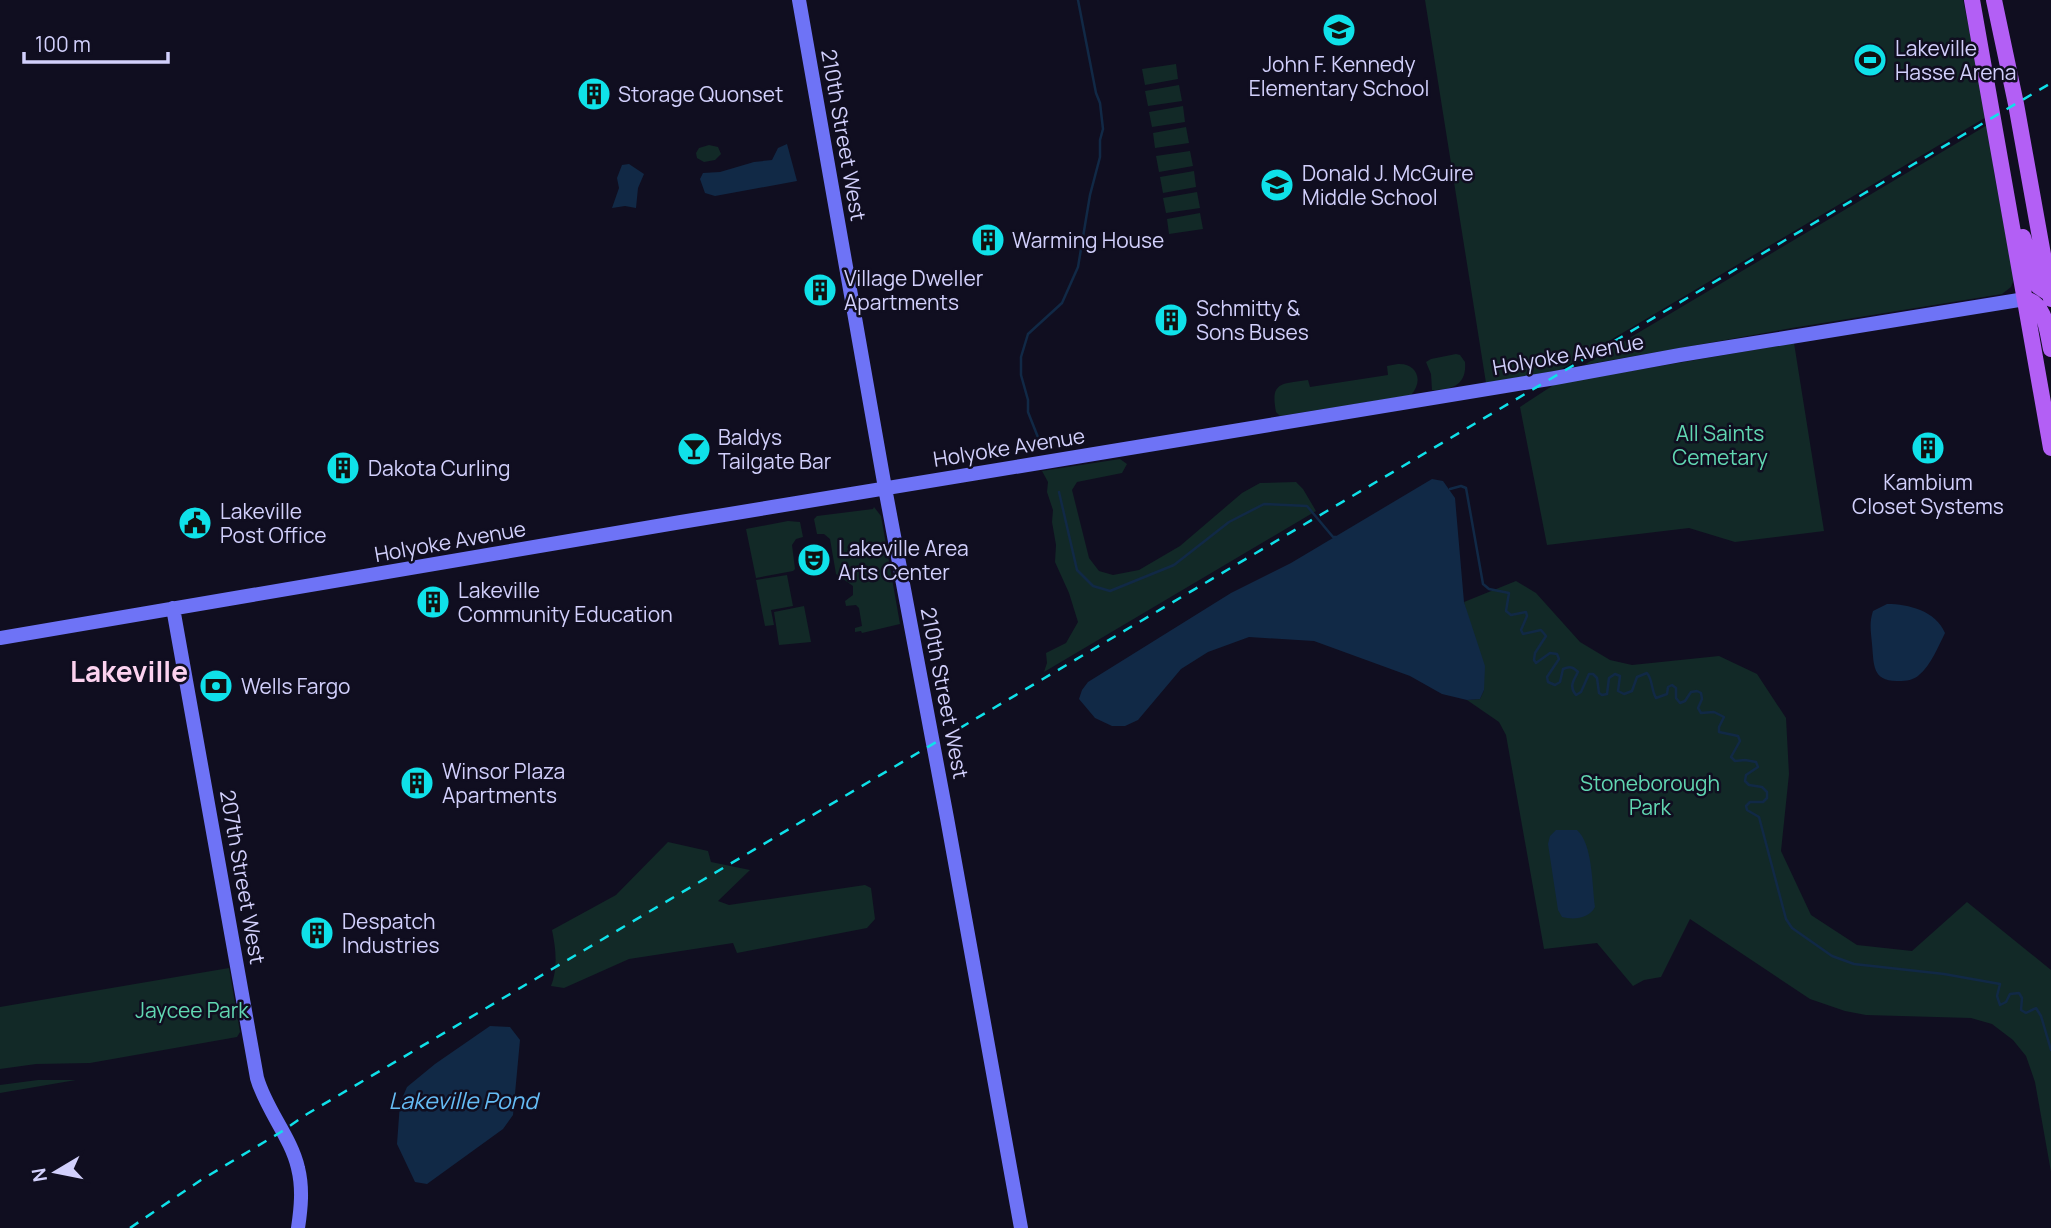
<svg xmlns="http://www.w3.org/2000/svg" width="2051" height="1228" font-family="Manrope,sans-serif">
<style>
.green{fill:#122927}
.water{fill:#112946}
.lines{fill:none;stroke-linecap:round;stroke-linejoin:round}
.stream{stroke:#112946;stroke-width:2.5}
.secondary{stroke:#6e73f6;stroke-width:14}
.primary{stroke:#b35ff5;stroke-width:16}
.rail{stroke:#0fe1e9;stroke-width:2.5;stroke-dasharray:10 9;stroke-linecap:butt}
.labels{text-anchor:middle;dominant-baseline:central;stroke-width:5;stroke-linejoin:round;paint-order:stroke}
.poi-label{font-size:21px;fill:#d2d0fc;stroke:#100e20;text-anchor:start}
.street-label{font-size:21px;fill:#d2d0fc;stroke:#100e20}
.park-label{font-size:21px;fill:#61d7b2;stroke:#100e20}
.water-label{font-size:23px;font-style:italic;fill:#65bcf5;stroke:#100e20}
.district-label{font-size:28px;font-weight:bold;fill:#fcd2ef;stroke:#100e20}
</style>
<rect width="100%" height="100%" fill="#100e20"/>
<path class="green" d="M 1425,0 L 1963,0 L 1988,116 L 1560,370 L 1486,383 Z
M 1176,64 L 1178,79 L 1145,85 L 1142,69 Z
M 1179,85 L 1182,101 L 1148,106 L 1145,91 Z
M 1183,106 L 1185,122 L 1152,127 L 1149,112 Z
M 1989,124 L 1994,172 L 2014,279 L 2011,287 L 2002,294 L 1792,328 L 1584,365 Z
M 1186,127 L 1189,143 L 1155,148 L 1153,133 Z
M 709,145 L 718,147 L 721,154 L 715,160 L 704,162 L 697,158 L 696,153 L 699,148 Z
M 1190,151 L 1193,166 L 1159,172 L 1156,156 Z
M 1194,171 L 1196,187 L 1163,193 L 1160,177 Z
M 1197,192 L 1200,208 L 1166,213 L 1163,198 Z
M 1200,213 L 1203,229 L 1169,234 L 1167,219 Z
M 1794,343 L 1824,531 L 1735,542 L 1689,528 L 1547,545 L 1520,407 L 1555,384 Z
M 1456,354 L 1460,355 L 1465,362 C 1467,385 1452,390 1432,390 L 1431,374 L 1426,362 L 1431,359 Z
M 1398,364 C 1417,363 1424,381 1411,395 L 1280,416 L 1276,412 C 1270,381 1282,384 1308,380 L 1310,387 L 1388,375 L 1387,366 Z
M 1120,459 L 1127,464 L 1122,473 L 1077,482 L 1072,490 L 1089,558 L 1099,571 L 1113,575 L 1139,570 L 1180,546 L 1242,493 L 1260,483 L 1296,482 L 1303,489 L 1316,511 L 1044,672 L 1047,663 L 1046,653 L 1066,643 L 1078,622 L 1069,593 L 1055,562 L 1056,545 L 1052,522 L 1053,510 L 1047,492 L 1048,482 L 1042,471 Z
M 874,507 L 881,516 L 900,624 L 862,633 L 861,631 L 855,632 L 855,628 L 862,626 L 859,608 L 856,605 L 846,606 L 845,601 L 853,595 L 853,586 L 836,574 L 830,539 L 824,534 L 817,534 L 814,519 L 817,516 L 873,509 Z
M 788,521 L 800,522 L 803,537 L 796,539 L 792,545 L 795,569 L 793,571 L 756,578 L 746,529 Z
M 787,575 L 793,606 L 771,610 L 774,625 L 765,626 L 756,580 Z
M 1516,581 L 1536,593 L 1580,642 L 1610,660 L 1632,665 L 1719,656 L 1757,674 L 1786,718 L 1789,774 L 1781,851 L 1811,915 L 1857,945 L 1912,951 L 1967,902 L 2051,970 L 2051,1172 L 2035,1082 L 2026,1056 L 2013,1040 L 1992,1024 L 1971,1018 L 1866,1015 L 1845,1011 L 1810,999 L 1690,919 L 1661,977 L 1644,980 L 1633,986 L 1597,943 L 1544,949 L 1506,735 L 1499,722 L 1467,700 L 1480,699 L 1484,690 L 1464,602 Z
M 804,606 L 811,642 L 779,645 L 774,612 Z
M 668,842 L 708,851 L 711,862 L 750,870 L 718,901 L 729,905 L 865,885 L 871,888 L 875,919 L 867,928 L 737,953 L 733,943 L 629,959 L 564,988 L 551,986 C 558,968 556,949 552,930 L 616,895 Z
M 229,968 L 240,1032 L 237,1037 L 90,1063 L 36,1064 L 0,1069 L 0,1007 Z
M 38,1080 L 76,1080 L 0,1093 L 0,1085 Z"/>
<path class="water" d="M 787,144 L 797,181 L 715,196 L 705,193 L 700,179 L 703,173 L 720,172 L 754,162 L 772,160 L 778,148 Z
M 629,164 L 644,174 L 638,188 L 636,208 L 625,206 L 612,208 L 619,188 L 617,178 L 622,165 Z
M 1432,479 L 1443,481 L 1455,498 L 1464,602 L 1485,666 L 1484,690 L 1480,699 L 1467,700 L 1442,694 L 1410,676 L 1314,641 L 1249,637 L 1208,652 L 1181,669 L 1138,720 L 1125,726 L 1112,726 L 1095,718 L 1079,699 L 1082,690 L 1088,682 L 1231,593 L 1291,563 Z
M 1887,604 C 1909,604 1936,611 1945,633 C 1938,647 1931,665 1919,675 C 1914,680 1906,681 1899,681 C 1872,682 1874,665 1872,644 C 1871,632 1869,623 1873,611 Z
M 1556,830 L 1577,830 C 1593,844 1592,886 1595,907 C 1589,919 1573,920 1562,917 L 1558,910 L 1548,844 L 1550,836 Z
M 490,1026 L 510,1027 L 520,1040 L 513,1115 L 503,1129 L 427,1184 L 415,1182 L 397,1144 L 400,1103 L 407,1087 L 435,1064 Z"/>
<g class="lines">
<path class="stream" d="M 1041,445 L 1028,412 L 1028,400 L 1021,375 L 1021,357 L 1028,334 L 1062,303 L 1078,267 L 1090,195 L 1100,157 L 1100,140 L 1103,129 L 1100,103 L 1096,93 L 1078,0
M 1450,489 L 1461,486 L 1466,488 L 1483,584 L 1489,589 L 1509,593 L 1506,611 L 1511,615 L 1526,612 L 1527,616 L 1521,630 L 1523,634 L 1541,630 L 1546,636 L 1535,653 L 1534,660 L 1536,663 L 1550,653 L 1557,654 L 1559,659 L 1547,677 L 1548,682 L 1555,685 L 1560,682 L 1563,669 C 1570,666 1573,667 1578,672 C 1573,681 1569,687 1576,695 L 1581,692 L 1589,674 L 1593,674 L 1597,678 L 1599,693 L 1602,695 L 1607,694 L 1609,678 L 1615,674 L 1620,676 L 1618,691 L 1624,694 L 1632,691 L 1637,677 L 1647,673 C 1653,680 1651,690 1656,698 L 1667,694 L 1668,687 L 1672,685 L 1676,688 L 1676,698 L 1680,703 L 1685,701 L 1691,692 L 1697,691 L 1701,693 L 1702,699 L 1698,708 L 1701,713 L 1714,712 L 1724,717 L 1719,727 L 1719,732 L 1738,736 L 1740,741 L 1731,757 L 1735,761 L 1745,760 L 1756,762 L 1758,767 L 1746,775 L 1745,781 L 1749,785 L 1762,787 L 1767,792 L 1767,798 L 1763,802 L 1750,802 L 1746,806 L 1747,810 L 1759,817 L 1786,919 L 1792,928 L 1832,956 L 1854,964 L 1944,974 L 2000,984 L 1997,996 L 2000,1005 L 2006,1002 L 2010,994 L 2019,993 L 2022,998 L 2021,1010 L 2026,1013 L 2036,1008 L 2041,1016 L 2051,1050
M 1059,492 L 1077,570 L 1093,586 L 1110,591 L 1174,565 L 1229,522 L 1264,504 L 1307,506 L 1333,537 L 1336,537"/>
<path class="secondary" d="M 799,0 L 885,488 L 947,818 L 1021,1228
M 173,608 L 257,1078 C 266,1110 291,1137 298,1168 C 303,1188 301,1208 298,1228
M 0,638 L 681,522 L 1555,378 L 1680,355 L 2025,299"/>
<path class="primary" d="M 1972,0 L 2051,448
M 1994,0 L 2016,104 L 2051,299
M 2023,237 L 2038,286 L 2050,294
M 2025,299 C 2045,303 2047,330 2051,349"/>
<path class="rail" d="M 130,1228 L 201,1180 L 281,1132 L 307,1114 L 2051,83"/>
</g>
<defs>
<symbol id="school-disc" viewBox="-11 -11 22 22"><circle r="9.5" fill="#0fe1e9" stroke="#100e20"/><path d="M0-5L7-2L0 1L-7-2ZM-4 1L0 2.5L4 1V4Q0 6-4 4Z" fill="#111"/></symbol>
<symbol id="stadium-disc" viewBox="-11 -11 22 22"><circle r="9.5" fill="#0fe1e9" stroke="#100e20"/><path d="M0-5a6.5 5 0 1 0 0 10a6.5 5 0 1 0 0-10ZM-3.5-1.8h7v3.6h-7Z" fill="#111"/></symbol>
<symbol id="building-disc" viewBox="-11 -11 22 22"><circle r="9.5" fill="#0fe1e9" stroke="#100e20"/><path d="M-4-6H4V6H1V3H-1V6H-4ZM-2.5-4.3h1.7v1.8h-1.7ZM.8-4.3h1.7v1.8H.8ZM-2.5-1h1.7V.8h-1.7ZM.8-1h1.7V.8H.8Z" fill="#111"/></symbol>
<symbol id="bar-disc" viewBox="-11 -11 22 22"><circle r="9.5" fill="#0fe1e9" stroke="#100e20"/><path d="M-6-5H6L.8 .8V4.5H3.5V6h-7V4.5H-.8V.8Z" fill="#111"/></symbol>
<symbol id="civic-disc" viewBox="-11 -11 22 22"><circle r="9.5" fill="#0fe1e9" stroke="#100e20"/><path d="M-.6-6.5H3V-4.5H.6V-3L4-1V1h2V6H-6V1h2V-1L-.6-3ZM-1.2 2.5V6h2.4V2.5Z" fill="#111"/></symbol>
<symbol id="theatre-disc" viewBox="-11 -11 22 22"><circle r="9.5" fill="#0fe1e9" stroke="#100e20"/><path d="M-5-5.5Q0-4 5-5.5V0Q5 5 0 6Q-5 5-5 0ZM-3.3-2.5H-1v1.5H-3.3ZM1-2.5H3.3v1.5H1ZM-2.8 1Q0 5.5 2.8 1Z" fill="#111"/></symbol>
<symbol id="bank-disc" viewBox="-11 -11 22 22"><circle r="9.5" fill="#0fe1e9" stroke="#100e20"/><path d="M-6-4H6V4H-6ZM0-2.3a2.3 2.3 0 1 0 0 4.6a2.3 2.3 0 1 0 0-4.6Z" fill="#111"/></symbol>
</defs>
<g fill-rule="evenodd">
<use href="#school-disc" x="1320" y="11" width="38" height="38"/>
<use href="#stadium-disc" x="1851" y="41" width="38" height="38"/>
<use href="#building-disc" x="575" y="75" width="38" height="38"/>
<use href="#school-disc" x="1258" y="166" width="38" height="38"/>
<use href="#building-disc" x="969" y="221" width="38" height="38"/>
<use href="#building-disc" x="801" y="271" width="38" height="38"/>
<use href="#building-disc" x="1152" y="301" width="38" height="38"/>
<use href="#building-disc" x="1909" y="429" width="38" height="38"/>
<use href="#bar-disc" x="675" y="430" width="38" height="38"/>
<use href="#building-disc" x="324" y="449" width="38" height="38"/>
<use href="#civic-disc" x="176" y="504" width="38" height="38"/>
<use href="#theatre-disc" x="795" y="541" width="38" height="38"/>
<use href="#building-disc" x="414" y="583" width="38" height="38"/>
<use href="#bank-disc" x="197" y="667" width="38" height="38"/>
<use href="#building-disc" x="398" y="764" width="38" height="38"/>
<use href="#building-disc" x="298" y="914" width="38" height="38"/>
</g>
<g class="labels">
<g class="poi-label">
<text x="1895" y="48">Lakeville<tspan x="1895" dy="24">Hasse Arena</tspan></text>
<text x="1339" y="64" text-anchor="middle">John F. Kennedy<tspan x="1339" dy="24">Elementary School</tspan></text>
<text x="618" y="94">Storage Quonset</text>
<text x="1302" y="173">Donald J. McGuire<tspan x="1302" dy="24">Middle School</tspan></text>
<text x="1012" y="240">Warming House</text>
<text x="844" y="278">Village Dweller<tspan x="844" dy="24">Apartments</tspan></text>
<text x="1196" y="308">Schmitty &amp;<tspan x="1196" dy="24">Sons Buses</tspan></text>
<text x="718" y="437">Baldys<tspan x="718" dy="24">Tailgate Bar</tspan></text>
<text x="368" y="468">Dakota Curling</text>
<text x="1928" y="482" text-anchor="middle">Kambium<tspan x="1928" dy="24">Closet Systems</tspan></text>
<text x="220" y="511">Lakeville<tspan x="220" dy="24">Post Office</tspan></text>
<text x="838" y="548">Lakeville Area<tspan x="838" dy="24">Arts Center</tspan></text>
<text x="458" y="590">Lakeville<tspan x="458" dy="24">Community Education</tspan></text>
<text x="241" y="686">Wells Fargo</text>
<text x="442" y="771">Winsor Plaza<tspan x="442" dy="24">Apartments</tspan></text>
<text x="342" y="921">Despatch<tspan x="342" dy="24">Industries</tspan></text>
</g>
<g class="street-label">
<text transform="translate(844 135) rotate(80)">210th Street West</text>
<text transform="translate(1568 354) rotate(-10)">Holyoke Avenue</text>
<text transform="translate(1009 447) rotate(-9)">Holyoke Avenue</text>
<text transform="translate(450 541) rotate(-10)">Holyoke Avenue</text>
<text transform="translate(945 693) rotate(79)">210th Street West</text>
<text transform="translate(243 877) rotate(80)">207th Street West</text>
</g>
<g class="park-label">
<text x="1720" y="433">All Saints<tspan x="1720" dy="24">Cemetary</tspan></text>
<text x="1650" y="783">Stoneborough<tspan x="1650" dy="24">Park</tspan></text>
<text x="192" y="1010">Jaycee Park</text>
</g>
<g class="water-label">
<text x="463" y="1100">Lakeville Pond</text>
</g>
<g class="district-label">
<text x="129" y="671">Lakeville</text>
</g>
</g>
<g transform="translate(56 1172) rotate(260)" stroke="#100e20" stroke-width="5" paint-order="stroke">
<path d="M0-5L12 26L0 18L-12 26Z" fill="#d2d0fc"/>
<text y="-10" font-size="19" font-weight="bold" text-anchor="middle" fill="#d2d0fc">N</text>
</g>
<path d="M24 52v10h144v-10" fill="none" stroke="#d2d0fc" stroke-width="3.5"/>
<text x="35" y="52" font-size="21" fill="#d2d0fc" stroke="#100e20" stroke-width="5" paint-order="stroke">100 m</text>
</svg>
